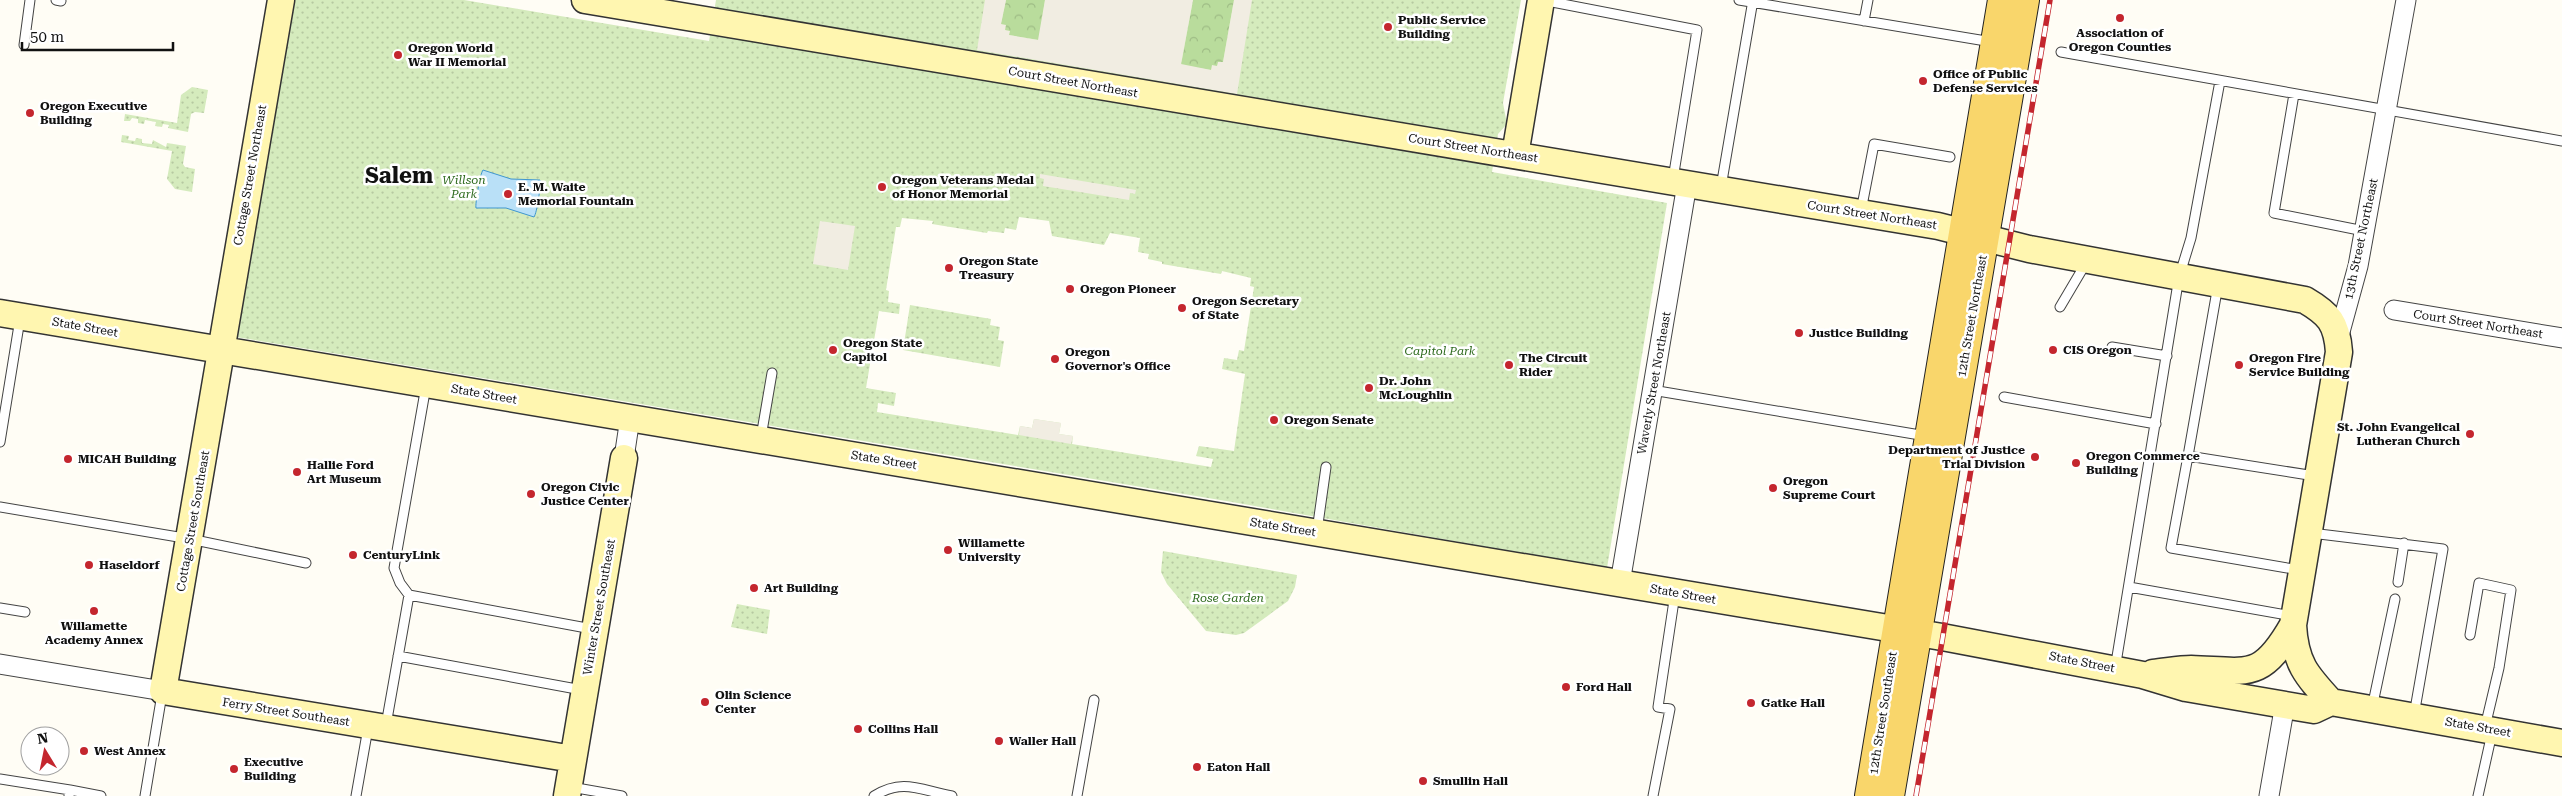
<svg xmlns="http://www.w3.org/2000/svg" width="2562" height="796" font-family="'Roboto Serif',serif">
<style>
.green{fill:url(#green-dots);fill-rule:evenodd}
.forest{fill:url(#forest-crowns)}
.plaza{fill:#f1ede2}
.water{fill:#b9e0f7;stroke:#3f96cf}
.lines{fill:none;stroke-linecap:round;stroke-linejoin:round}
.lane-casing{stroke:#444;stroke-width:11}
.street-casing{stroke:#444;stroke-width:21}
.secondary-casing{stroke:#333;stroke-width:29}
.primary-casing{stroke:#222;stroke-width:30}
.lane{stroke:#fff;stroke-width:9}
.street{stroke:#fff;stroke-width:19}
.secondary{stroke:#fff6b0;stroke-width:26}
.primary{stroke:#f9d66b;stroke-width:28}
.rail-casing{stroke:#c4262e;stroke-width:5.5}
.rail{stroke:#fff;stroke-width:4;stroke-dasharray:11;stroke-linecap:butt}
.poi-dot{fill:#c4262e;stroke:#fff;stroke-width:2}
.labels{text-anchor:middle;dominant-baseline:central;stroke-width:5;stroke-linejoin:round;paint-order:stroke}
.poi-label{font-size:12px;font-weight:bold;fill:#111;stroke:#fff;text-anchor:start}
.street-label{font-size:12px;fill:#111;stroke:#fff}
.park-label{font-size:12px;font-style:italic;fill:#2f6b1f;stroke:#fff}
.town-label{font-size:22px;font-weight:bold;fill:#111;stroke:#fff}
</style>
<defs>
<pattern id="green-dots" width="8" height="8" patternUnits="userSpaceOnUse" patternTransform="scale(1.25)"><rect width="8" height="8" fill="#d5ebbd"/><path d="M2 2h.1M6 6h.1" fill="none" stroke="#b6c8a1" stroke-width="1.8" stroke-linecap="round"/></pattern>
<pattern id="forest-crowns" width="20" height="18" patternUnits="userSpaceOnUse" patternTransform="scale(1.25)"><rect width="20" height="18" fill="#b9dc9c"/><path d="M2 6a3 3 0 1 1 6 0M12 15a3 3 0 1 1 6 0" fill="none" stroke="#9ebc85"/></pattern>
</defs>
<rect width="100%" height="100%" fill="#fffdf5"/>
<path class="green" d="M 295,0 L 464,0 L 709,41 L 716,0 L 1521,0 L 1503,103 L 1507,124 L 1498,134 L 1492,172 L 1667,203 L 1607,568 L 1226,501 L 236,337 ZM 1019,217 L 1049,221 L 1052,236 L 1104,245 L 1110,233 L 1140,238 L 1138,252 L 1149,254 L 1148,259 L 1162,262 L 1162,264 L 1221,274 L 1222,271 L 1251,278 L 1250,286 L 1254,287 L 1244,351 L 1239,350 L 1237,360 L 1224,358 L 1222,369 L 1245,374 L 1234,451 L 1199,446 L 1196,456 L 1213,459 L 1211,467 L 1072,444 L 1073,436 L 1059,434 L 1061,423 L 1034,419 L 1032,428 L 1020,426 L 1018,435 L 877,412 L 878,403 L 894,406 L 896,393 L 866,388 L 879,311 L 899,314 L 900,304 L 888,302 L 889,291 L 886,290 L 896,227 L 900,227 L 902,218 L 933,221 L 932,224 L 987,233 L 988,231 L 1004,233 L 1005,228 L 1016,230 Z
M 192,87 L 208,90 L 204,113 L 195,112 L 191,114 L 188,132 L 168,128 L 169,125 L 163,124 L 162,127 L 155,126 L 156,122 L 145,120 L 144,124 L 138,123 L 138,119 L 132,118 L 130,121 L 124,121 L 125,114 L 177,123 L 181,95 Z
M 122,135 L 129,136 L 128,140 L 135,141 L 136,138 L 142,139 L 142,143 L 152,144 L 153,140 L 166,147 L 167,143 L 186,146 L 183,164 L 185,167 L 195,169 L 192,192 L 175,189 L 167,179 L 172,151 L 121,142 Z
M 910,305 L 991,319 L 990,325 L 1000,327 L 998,340 L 1004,341 L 1000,367 L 903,350 Z
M 1163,551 L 1297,575 L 1295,587 L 1288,601 L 1244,633 L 1236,635 L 1206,631 L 1167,584 L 1161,572 Z
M 737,604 L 770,610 L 767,634 L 731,627 Z"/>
<path class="forest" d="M 1006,0 L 1045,0 L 1039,40 L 1009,35 L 1001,24 Z
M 1193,0 L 1234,0 L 1223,62 L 1211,70 L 1181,65 Z"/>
<path class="plaza" d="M 985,0 L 1006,0 L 1001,24 L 1006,25 L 1005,30 L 1010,31 L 1009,35 L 1038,40 L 1045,0 L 1193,0 L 1181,64 L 1211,70 L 1212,65 L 1217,66 L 1218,62 L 1223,62 L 1234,0 L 1252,0 L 1237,94 L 977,50 Z
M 1040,174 L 1136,190 L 1135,194 L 1130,193 L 1129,200 L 1043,186 L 1044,179 L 1040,178 Z
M 820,221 L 855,226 L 848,270 L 813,264 Z
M 1034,419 L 1061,423 L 1059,434 L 1073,436 L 1071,444 L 1019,435 L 1020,426 L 1032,428 Z"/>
<path class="water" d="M 483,170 L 511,179 L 540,180 C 541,185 537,213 534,217 L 506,208 L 476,208 C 475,204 480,174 483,170 Z"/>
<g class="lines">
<defs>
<path id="lane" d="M 56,0 L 61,1
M 1542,0 L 1697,30 L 1673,179
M 1739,0 L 1992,42
M 1864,21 L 1868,0
M 24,45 L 30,0
M 2061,52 L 2562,141
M 2294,94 L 2274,213 L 2364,231
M 1721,187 L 1753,0
M 1861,211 L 1874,144 L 1950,157
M 2218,285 L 2188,456 L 2315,476
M 2060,307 L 2086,263
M 2112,347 L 2167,356
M 426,386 L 394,568 L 400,583 L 409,595 L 592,629
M 1652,390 L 1926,436
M 2004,397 L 2156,424
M 761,437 L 772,373
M 0,442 L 20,319
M 2188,456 L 2171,548 L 2299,570
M 0,507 L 190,539 L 306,563
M 1317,531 L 1326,467
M 2311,533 L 2443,549 L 2414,715
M 2398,582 L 2404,543
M 2129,587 L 2292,616
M 0,608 L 25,612
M 2470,635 L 2479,583 L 2511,590 L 2499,668 L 2485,727
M 398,656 L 582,690
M 2115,669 L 2179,277 L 2191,238 L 2220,81
M 2372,708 L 2395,599
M 386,725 L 409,595
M 0,779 L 70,790
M 571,787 L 622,796
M 69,795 L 70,790 L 101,796
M 145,796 L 162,694
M 356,796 L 368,728
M 874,796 C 903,778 920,790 952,796
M 1077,796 L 1094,700
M 1653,796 L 1670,709 L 1658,707 L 1675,594
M 2478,796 L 2492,733"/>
<path id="street" d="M 2394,310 L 2562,338
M 2338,339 L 2358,266 L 2406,0
M 624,458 L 630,418
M 1620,583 L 1687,184
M 0,664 L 163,691
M 2269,796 L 2285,704"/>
<path id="secondary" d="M 281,0 L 163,691 L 573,759
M 585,0 L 1938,226 L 2029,249 L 2305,300 C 2329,314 2337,323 2339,352 L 2293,625 C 2295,663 2306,675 2331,702
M 1515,155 L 1541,0
M 0,313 L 1942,637 L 2143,675 L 2186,688 L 2314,710 L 2331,702 L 2562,743
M 2153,673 C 2165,672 2179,669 2191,669 C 2249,671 2261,681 2293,625
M 567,796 L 624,458"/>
<path id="primary" d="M 1869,796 L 2002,0
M 1890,796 L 2025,0"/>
</defs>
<use href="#lane" class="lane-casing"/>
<use href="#street" class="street-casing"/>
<use href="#secondary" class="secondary-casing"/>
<use href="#primary" class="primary-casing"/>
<use href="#lane" class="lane"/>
<use href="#street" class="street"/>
<use href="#secondary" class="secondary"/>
<use href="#primary" class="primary"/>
<defs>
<path id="rail" d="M 1916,796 L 2050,0"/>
</defs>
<use href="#rail" class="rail-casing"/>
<use href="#rail" class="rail"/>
</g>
<g class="poi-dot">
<circle cx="2120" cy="18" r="5"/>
<circle cx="1388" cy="27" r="5"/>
<circle cx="398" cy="55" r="5"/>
<circle cx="1923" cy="81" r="5"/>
<circle cx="30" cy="113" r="5"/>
<circle cx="882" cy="187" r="5"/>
<circle cx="508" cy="194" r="5"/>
<circle cx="949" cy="268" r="5"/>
<circle cx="1070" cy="289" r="5"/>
<circle cx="1182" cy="308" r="5"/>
<circle cx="1799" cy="333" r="5"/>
<circle cx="833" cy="350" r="5"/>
<circle cx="2053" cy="350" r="5"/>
<circle cx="1055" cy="359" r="5"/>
<circle cx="1509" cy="365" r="5"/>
<circle cx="2239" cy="365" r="5"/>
<circle cx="1369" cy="388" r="5"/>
<circle cx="1274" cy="420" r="5"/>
<circle cx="2470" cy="434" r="5"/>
<circle cx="2035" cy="457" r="5"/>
<circle cx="68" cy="459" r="5"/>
<circle cx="2076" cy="463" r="5"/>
<circle cx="297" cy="472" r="5"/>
<circle cx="1773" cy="488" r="5"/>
<circle cx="531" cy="494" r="5"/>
<circle cx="948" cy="550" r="5"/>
<circle cx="353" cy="555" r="5"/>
<circle cx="89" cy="565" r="5"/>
<circle cx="754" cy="588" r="5"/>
<circle cx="94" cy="611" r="5"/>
<circle cx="1566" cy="687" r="5"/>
<circle cx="705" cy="702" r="5"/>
<circle cx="1751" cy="703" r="5"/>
<circle cx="858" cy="729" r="5"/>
<circle cx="999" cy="741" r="5"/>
<circle cx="84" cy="751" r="5"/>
<circle cx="1197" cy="767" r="5"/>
<circle cx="234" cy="769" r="5"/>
<circle cx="1423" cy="781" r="5"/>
</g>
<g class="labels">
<g class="poi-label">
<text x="1398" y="20">Public Service<tspan x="1398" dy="14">Building</tspan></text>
<text x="2120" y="33" text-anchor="middle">Association of<tspan x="2120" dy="14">Oregon Counties</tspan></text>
<text x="408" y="48">Oregon World<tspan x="408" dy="14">War II Memorial</tspan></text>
<text x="1933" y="74">Office of Public<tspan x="1933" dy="14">Defense Services</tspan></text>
<text x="40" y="106">Oregon Executive<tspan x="40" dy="14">Building</tspan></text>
<text x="892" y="180">Oregon Veterans Medal<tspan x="892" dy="14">of Honor Memorial</tspan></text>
<text x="518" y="187">E. M. Waite<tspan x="518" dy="14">Memorial Fountain</tspan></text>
<text x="959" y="261">Oregon State<tspan x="959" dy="14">Treasury</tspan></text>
<text x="1080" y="289">Oregon Pioneer</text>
<text x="1192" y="301">Oregon Secretary<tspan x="1192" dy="14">of State</tspan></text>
<text x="1809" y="333">Justice Building</text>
<text x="843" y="343">Oregon State<tspan x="843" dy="14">Capitol</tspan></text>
<text x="2063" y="350">CIS Oregon</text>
<text x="1065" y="352">Oregon<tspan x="1065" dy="14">Governor's Office</tspan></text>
<text x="1519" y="358">The Circuit<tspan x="1519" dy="14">Rider</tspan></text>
<text x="2249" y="358">Oregon Fire<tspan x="2249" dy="14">Service Building</tspan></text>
<text x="1379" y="381">Dr. John<tspan x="1379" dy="14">McLoughlin</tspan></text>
<text x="1284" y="420">Oregon Senate</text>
<text x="2460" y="427" text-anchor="end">St. John Evangelical<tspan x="2460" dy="14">Lutheran Church</tspan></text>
<text x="2025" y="450" text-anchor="end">Department of Justice<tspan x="2025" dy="14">Trial Division</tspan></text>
<text x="2086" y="456">Oregon Commerce<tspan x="2086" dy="14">Building</tspan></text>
<text x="78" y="459">MICAH Building</text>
<text x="307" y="465">Hallie Ford<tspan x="307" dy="14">Art Museum</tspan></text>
<text x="1783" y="481">Oregon<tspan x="1783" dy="14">Supreme Court</tspan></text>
<text x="541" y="487">Oregon Civic<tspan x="541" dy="14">Justice Center</tspan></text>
<text x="958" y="543">Willamette<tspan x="958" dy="14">University</tspan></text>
<text x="363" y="555">CenturyLink</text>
<text x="99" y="565">Haseldorf</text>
<text x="764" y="588">Art Building</text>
<text x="94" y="626" text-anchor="middle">Willamette<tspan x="94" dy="14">Academy Annex</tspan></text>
<text x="1576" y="687">Ford Hall</text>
<text x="715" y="695">Olin Science<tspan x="715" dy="14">Center</tspan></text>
<text x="1761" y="703">Gatke Hall</text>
<text x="868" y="729">Collins Hall</text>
<text x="1009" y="741">Waller Hall</text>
<text x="94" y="751">West Annex</text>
<text x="244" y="762">Executive<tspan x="244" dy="14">Building</tspan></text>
<text x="1207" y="767">Eaton Hall</text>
<text x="1433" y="781">Smullin Hall</text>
</g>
<g class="street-label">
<text transform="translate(1073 82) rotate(10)">Court Street Northeast</text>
<text transform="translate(1473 148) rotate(9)">Court Street Northeast</text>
<text transform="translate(250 175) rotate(-80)">Cottage Street Northeast</text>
<text transform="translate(1872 215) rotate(9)">Court Street Northeast</text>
<text transform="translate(2361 239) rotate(-78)">13th Street Northeast</text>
<text transform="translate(1972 316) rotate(-80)">12th Street Northeast</text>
<text transform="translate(2478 324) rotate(9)">Court Street Northeast</text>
<text transform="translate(85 327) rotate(10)">State Street</text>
<text transform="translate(1654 383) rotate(-80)">Waverly Street Northeast</text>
<text transform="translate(484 394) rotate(10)">State Street</text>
<text transform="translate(884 460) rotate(9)">State Street</text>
<text transform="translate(193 521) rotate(-80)">Cottage Street Southeast</text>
<text transform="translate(1283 527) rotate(9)">State Street</text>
<text transform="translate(1683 594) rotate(10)">State Street</text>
<text transform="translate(599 607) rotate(-80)">Winter Street Southeast</text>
<text transform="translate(2082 662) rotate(11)">State Street</text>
<text transform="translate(286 712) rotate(9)">Ferry Street Southeast</text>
<text transform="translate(1883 713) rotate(-81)">12th Street Southeast</text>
<text transform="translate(2478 727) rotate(10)">State Street</text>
</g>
<g class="park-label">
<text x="464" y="180">Willson<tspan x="464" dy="14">Park</tspan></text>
<text x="1440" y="351">Capitol Park</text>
<text x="1228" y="598">Rose Garden</text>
</g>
<g class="town-label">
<text x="399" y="175">Salem</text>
</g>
</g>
<g transform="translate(45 751) rotate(350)"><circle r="24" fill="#ffffff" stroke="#a0a0a0"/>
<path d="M0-4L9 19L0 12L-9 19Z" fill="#c4262e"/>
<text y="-8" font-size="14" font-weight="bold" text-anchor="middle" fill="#111111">N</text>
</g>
<path d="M22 42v8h151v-8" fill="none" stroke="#111111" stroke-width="2.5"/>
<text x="30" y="42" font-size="15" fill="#111111" stroke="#ffffff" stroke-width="4" paint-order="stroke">50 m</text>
</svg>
